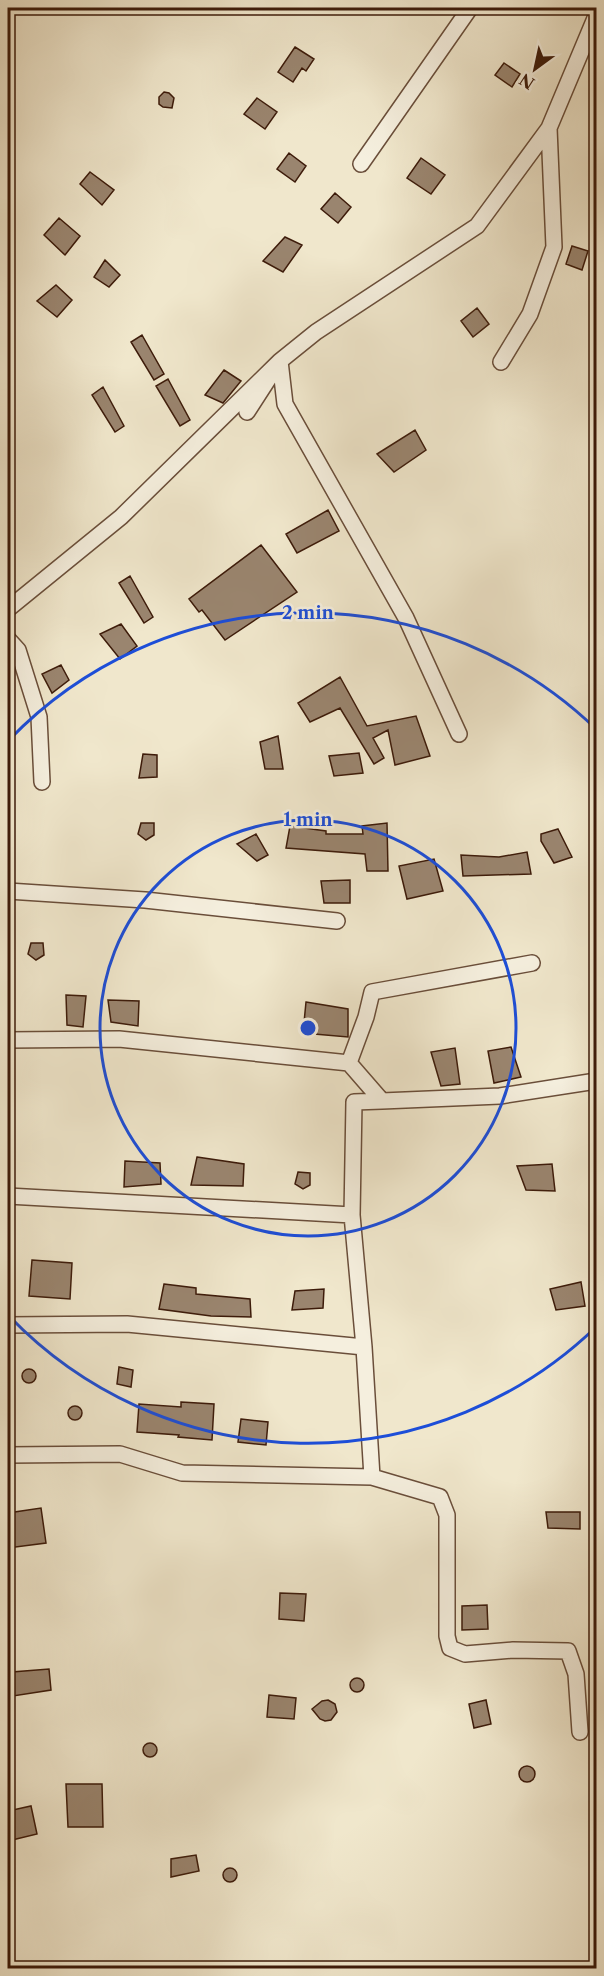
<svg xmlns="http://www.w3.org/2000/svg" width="604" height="1976" font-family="'Libre Caslon Text',serif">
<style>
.building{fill:#9a856f;stroke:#3d1b0a;stroke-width:1.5}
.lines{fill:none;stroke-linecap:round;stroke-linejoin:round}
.street-casing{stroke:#6a4e3a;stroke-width:18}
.street{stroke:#f5efde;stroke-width:15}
.ring{fill:none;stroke:#1d4ed8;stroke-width:3}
.centre{fill:#1d4ed8;stroke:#f5efde;stroke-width:3}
.ring-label{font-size:18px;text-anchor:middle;font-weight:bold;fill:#1d4ed8;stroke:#f5efde;stroke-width:5;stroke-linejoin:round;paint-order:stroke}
</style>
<rect width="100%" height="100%" fill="#f0e7cc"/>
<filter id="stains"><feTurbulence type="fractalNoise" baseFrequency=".00333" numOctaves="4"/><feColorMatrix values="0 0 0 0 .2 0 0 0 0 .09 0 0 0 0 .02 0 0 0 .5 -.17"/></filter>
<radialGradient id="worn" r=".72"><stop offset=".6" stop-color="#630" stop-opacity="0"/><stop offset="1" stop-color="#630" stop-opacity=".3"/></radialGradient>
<path class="building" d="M 295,47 L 314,59 L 306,71 L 302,68 L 293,82 L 278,72 Z
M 504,63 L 520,74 L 512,87 L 495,75 Z
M 164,92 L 169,93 L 174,98 L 172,108 L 163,107 L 159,104 L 159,97 Z
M 257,98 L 277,112 L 265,129 L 244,114 Z
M 289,153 L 306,166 L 295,182 L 277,169 Z
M 421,158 L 445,175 L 431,194 L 407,178 Z
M 90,172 L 114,190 L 102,205 L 80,184 Z
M 335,193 L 351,207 L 338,223 L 321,209 Z
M 59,218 L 80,236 L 65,255 L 44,235 Z
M 285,237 L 302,245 L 283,272 L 263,261 Z
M 572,246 L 588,251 L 582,270 L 566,264 Z
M 105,260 L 120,275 L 109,287 L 94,277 Z
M 56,285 L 72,300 L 57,317 L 37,301 Z
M 477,308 L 489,324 L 473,337 L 461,321 Z
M 142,335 L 164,374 L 154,380 L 131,342 Z
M 224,370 L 241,381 L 223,403 L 205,395 Z
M 168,379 L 190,420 L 180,426 L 156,386 Z
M 103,387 L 124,426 L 115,432 L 92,395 Z
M 415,430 L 426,450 L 394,472 L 377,454 Z
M 328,510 L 339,531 L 297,553 L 286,534 Z
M 261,545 L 297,592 L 225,640 L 202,610 L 199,612 L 189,599 Z
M 130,576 L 153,617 L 144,623 L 119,583 Z
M 121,624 L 137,646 L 120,659 L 100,634 Z
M 61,665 L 69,680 L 52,693 L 42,674 Z
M 340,677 L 367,726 L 416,716 L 430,756 L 395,765 L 388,730 L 373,738 L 384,758 L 374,764 L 340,708 L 310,722 L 298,703 Z
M 278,736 L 283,769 L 265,769 L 260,742 Z
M 359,753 L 363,773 L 334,776 L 329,756 Z
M 143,754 L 157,755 L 157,777 L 139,778 Z
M 141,823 L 154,823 L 154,835 L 146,840 L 138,834 Z
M 387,823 L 388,871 L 367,871 L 365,854 L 286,848 L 290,826 L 326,831 L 326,834 L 363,834 L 362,826 Z
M 558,829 L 572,857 L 554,863 L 541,841 L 541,834 Z
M 256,834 L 268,855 L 257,861 L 237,844 Z
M 527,852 L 531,874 L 463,876 L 461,855 L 499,857 Z
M 434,859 L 443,891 L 407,899 L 399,866 Z
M 350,880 L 350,903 L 324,903 L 321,881 Z
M 31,943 L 43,943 L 44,955 L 36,960 L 28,954 Z
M 66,995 L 86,996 L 83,1027 L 67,1025 Z
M 108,1000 L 139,1001 L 138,1026 L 111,1022 Z
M 306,1002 L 348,1009 L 348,1037 L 303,1033 Z
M 511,1047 L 521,1077 L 494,1083 L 488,1051 Z
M 455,1048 L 460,1084 L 441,1086 L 431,1052 Z
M 197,1157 L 244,1164 L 243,1186 L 191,1185 Z
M 125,1161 L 160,1163 L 161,1184 L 124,1187 Z
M 552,1164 L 555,1191 L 526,1190 L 517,1166 Z
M 298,1172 L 310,1173 L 310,1185 L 303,1189 L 295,1184 Z
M 32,1260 L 72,1263 L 70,1299 L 29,1296 Z
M 581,1282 L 585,1306 L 556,1310 L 550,1289 Z
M 164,1284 L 196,1288 L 196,1294 L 250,1299 L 251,1317 L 211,1316 L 159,1309 Z
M 324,1289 L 323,1308 L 292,1310 L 295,1291 Z
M 119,1367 L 133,1370 L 131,1387 L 117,1384 Z
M22 1376a7 7 0 1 1 14 0a7 7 0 1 1-14 0Z
M 181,1402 L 214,1404 L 212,1440 L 178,1437 L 179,1435 L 137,1432 L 139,1404 L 181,1407 Z
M68 1413a7 7 0 1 1 14 0a7 7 0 1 1-14 0Z
M 241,1419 L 268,1422 L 266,1445 L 238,1442 Z
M 41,1508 L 46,1543 L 8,1548 L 8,1513 Z
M 546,1512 L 580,1512 L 580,1529 L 548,1528 Z
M 280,1593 L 306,1594 L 304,1621 L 279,1619 Z
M 487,1605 L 488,1629 L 462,1630 L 462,1606 Z
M 49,1669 L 51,1690 L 13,1696 L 12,1672 Z
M350 1685a7 7 0 1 1 14 0a7 7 0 1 1-14 0Z
M 269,1695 L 296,1698 L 294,1719 L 267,1717 Z
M 328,1700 L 335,1704 L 337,1712 L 331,1720 L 325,1721 L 320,1719 L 312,1709 L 322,1701 Z
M 486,1700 L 491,1724 L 474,1728 L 469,1704 Z
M143 1750a7 7 0 1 1 14 0a7 7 0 1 1-14 0Z
M519 1774a8 8 0 1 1 16 0a8 8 0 1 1-16 0Z
M 66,1784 L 102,1784 L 103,1827 L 68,1827 Z
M 31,1806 L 37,1834 L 8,1841 L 8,1811 Z
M 196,1855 L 199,1871 L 171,1877 L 171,1859 Z
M223 1875a7 7 0 1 1 14 0a7 7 0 1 1-14 0Z"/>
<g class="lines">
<defs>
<path id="street" d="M 361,164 L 470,8
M 501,362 L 530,314 L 554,247 L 549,128
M 247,412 L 280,361 L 316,332 L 477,226 L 549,128 L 596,16
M 8,609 L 121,517 L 280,361 L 285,404 L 406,618 L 459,734
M 8,639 L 18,650 L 39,717 L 42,782
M 8,891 L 145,900 L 337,921
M 8,1040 L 119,1039 L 349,1063 L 382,1101 L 500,1096 L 596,1081
M 349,1063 L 366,1017 L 372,992 L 532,963
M 8,1196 L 352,1215 L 364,1347 L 372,1477 L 182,1473 L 120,1454 L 8,1455
M 352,1215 L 354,1102 L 382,1101
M 8,1325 L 127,1324 L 364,1347
M 372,1477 L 440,1497 L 447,1515 L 447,1636 L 450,1648 L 465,1654 L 513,1650 L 568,1651 L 576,1674 L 580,1732"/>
</defs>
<use href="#street" class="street-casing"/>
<use href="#street" class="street"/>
</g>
<g class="ring">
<circle cx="308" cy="1028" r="208"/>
<path d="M596 1327A415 415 0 0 1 9 1316M9 740A415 415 0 0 1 596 729"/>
</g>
<circle cx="308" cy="1028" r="9" class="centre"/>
<g class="ring-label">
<text x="308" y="619">2 min</text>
<text x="308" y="826">1 min</text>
</g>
<rect width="604" height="1976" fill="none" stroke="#f0e7cc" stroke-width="30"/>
<rect x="9" y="9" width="586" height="1958" fill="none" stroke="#3d1b0a" stroke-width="3"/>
<rect x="15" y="15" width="574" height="1946" fill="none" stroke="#3d1b0a" stroke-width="1.5"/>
<g transform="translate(535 69) rotate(213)" stroke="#f5efde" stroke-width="4.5" paint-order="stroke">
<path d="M0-4.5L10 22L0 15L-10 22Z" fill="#3d1b0a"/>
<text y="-9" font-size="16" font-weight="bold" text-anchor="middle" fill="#3d1b0a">N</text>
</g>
<rect width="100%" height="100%" filter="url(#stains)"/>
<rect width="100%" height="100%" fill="url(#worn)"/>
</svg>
